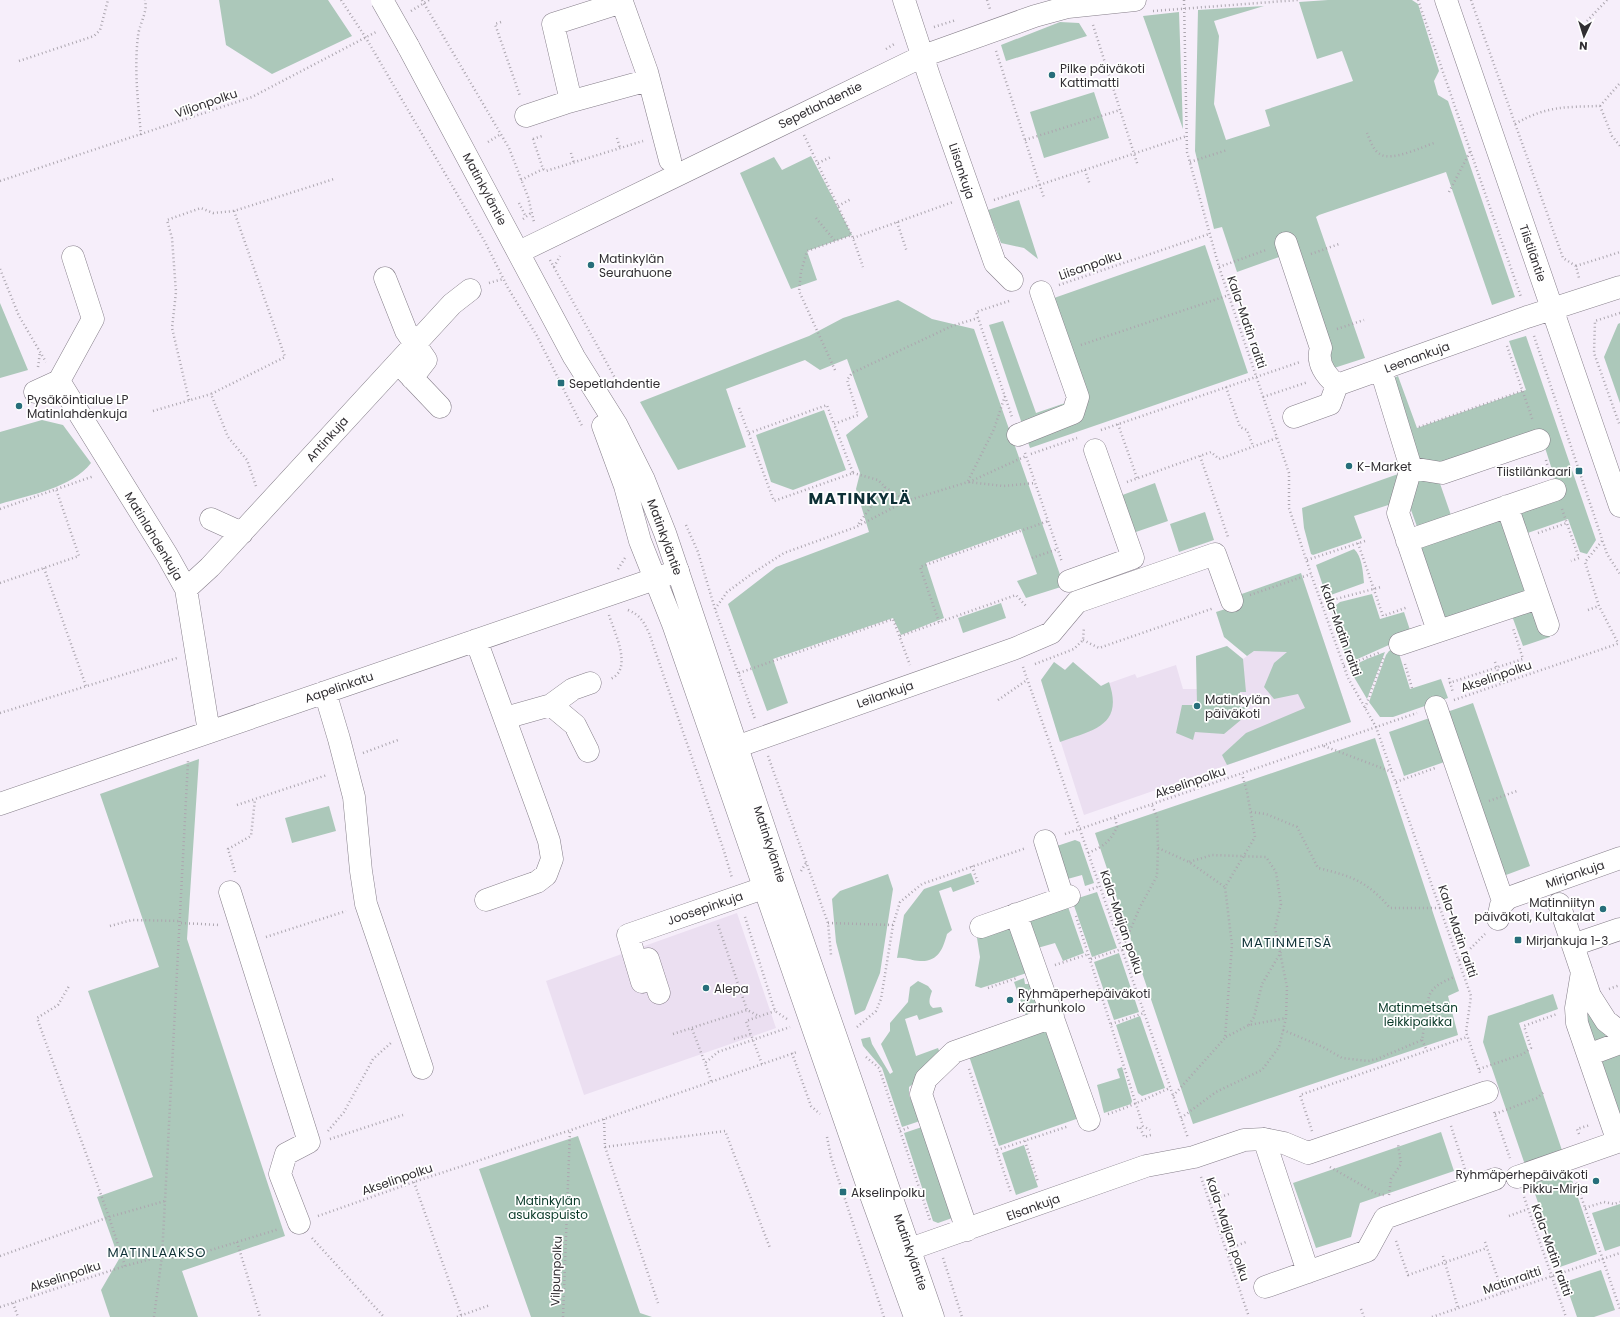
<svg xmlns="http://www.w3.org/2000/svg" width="1620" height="1317" font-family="Poppins,sans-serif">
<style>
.built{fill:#ebdff1}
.green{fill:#acc8ba}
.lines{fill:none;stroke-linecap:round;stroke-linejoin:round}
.minor-casing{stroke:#857e89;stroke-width:23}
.major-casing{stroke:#857e89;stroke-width:23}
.path{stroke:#aca6af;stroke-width:2.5;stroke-dasharray:1 3;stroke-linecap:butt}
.minor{stroke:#fff;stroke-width:22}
.major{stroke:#fff;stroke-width:22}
.major-bridge-casing{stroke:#857e89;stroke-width:23;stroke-linecap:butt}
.major-bridge{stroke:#fff;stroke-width:22}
.poi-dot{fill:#266e7a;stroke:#fff;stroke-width:1.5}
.labels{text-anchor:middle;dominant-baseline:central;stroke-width:3.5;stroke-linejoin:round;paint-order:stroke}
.poi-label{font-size:12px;fill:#312e32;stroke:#fff;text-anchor:start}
.street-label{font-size:12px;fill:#312e32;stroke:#fff}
.park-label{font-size:12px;fill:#093928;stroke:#fff}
.neighbourhood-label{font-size:13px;letter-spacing:1px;fill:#0e3036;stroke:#fff}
.district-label{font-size:16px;font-weight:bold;letter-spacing:1px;fill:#0e3036;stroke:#fff}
</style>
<rect width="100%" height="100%" fill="#f6eefa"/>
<path class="built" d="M 1320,630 L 1351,722 L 1084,815 L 1041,680 L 1054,662 L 1065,670 L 1073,662 L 1101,686 L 1135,674 L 1137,678 L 1176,665 L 1183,689 L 1198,689 L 1196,656 L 1227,646 L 1243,659 L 1254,651 Z
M 737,913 L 776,1028 L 584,1095 L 546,981 Z"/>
<path class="green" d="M 219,0 L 328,0 L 352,36 L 272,74 L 226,45 Z
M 1328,0 L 1412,0 L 1418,4 L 1439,71 L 1434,81 L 1438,95 L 1448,101 L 1515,297 L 1492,305 L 1446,172 L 1319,215 L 1316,217 L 1365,358 L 1334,368 L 1293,252 L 1237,272 L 1222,227 L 1214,229 L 1195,151 L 1198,10 L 1264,6 L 1214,21 L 1219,36 L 1214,104 L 1226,140 L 1270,126 L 1265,110 L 1353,81 L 1342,51 L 1317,59 L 1299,2 Z
M 1179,12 L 1183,129 L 1143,16 Z
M 1060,22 L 1079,23 L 1087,36 L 1006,61 L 1001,45 Z
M 1094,92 L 1109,138 L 1044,158 L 1030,112 Z
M 811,156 L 852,235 L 807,251 L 817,280 L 791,289 L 740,173 L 774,157 L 782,170 Z
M 1019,200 L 1038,259 L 1024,248 L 1001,243 L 988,210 Z
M 1205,245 L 1248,373 L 1030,448 L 989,325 L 1003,321 L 1036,413 L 1071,401 L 1037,304 Z
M 898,300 L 932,319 L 974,329 L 1064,586 L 1026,598 L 1017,581 L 1037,574 L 1021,529 L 926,563 L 944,618 L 901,635 L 893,618 L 773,659 L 788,703 L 767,711 L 728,604 L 776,567 L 869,532 L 856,489 L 860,473 L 846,435 L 868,417 L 847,359 L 820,370 L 805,360 L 726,389 L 746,447 L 678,470 L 640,402 L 809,336 L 843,318 Z
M 0,303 L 28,370 L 0,378 Z
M 1620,323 L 1620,403 L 1604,357 L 1618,324 Z
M 1526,336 L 1596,540 L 1587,554 L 1580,552 L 1568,519 L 1522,535 L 1514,511 L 1560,495 L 1541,435 L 1436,472 L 1453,521 L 1419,532 L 1407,499 L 1354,516 L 1362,538 L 1360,539 L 1313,555 L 1311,554 L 1304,528 L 1302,508 L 1401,473 L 1376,387 L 1398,376 L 1417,428 L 1526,390 L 1509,341 Z
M 824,410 L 846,470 L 793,490 L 771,482 L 756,435 Z
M 42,420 L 63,425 L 91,463 C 72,488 29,495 0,504 L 0,432 Z
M 1155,483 L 1168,521 L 1130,534 L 1117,497 Z
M 1506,511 L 1550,637 L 1523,646 L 1508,605 L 1443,627 L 1414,543 Z
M 1205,512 L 1214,540 L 1179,552 L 1170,524 Z
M 1354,549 C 1362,556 1363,572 1364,583 L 1328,596 L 1326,595 L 1316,565 Z
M 1301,573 L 1351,722 L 1227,765 L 1222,755 L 1246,733 L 1305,708 L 1298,694 L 1274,699 L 1264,687 L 1274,663 L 1287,652 L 1254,651 L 1247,656 L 1224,637 L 1216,612 L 1238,605 L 1236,596 Z
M 1372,594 L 1380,619 L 1404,612 L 1411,633 L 1409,636 L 1353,661 L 1347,661 L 1331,609 L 1340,602 Z
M 1001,603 L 1006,618 L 963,633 L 958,618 Z
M 1227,646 L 1243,659 L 1246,692 L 1240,692 L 1240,707 L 1246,707 L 1242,719 L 1224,734 L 1195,732 L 1193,740 L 1176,733 L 1182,705 L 1197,705 L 1196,656 Z
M 1397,647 L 1410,689 L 1441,679 L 1448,698 L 1393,717 L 1380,717 L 1369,702 L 1386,655 L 1389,651 Z
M 1385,652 L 1367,699 L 1351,672 C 1353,662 1376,656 1385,652 Z
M 1054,662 L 1065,670 L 1073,662 L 1101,686 L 1109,682 C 1124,726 1093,730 1060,742 L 1041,680 Z
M 1473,703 L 1530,866 L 1498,878 L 1456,758 L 1404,776 L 1389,732 Z
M 1375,738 L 1459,991 L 1448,996 L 1458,1035 L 1193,1124 L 1095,833 Z
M 199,759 L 187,939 L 285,1236 L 182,1271 L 198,1317 L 110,1317 L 101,1290 L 119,1259 L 97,1197 L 153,1177 L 88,991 L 159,967 L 100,794 Z
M 329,806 L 336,831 L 292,843 L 285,818 Z
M 1075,840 L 1080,842 L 1094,883 L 1085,886 L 1082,875 L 1064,880 L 1054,847 Z
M 971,873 L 975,884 L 953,892 L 951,887 L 939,891 L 952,930 L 947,934 C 943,949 938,962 920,961 C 912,961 906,957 897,958 L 904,915 L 924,889 Z
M 888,874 L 893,889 L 880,973 L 865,1010 L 855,1015 L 836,942 L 832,899 L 840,891 Z
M 1097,892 L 1117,948 L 1092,957 L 1072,900 Z
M 1066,901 L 1084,953 L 1063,961 L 1055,943 L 1034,949 L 1025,924 Z
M 1015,920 L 1033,971 L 981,988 L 975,986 L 980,957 L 977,938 L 980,933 Z
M 1119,953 L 1139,1012 L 1114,1020 L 1094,962 Z
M 1024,978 L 1025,984 L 1030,984 L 1044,1013 L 1028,1022 L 1014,982 Z
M 918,981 L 928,986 L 932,991 C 930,997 927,1004 933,1008 L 941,1007 L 943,1012 L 919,1020 L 917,1015 L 905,1019 L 916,1056 L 938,1048 L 943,1061 L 909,1087 L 909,1095 L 920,1121 L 902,1127 L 882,1068 L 863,1046 L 861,1039 L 870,1037 L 872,1044 L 890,1074 L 893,1072 L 881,1044 L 890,1031 L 890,1023 L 908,1002 L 910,987 Z
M 1553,994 L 1558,1009 L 1519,1023 L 1597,1254 L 1560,1267 L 1483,1042 L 1488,1016 Z
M 1587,1000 L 1603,1028 L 1608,1042 L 1591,1048 L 1583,1024 Z
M 1140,1016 L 1165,1088 L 1142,1096 L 1138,1093 L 1116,1025 Z
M 1050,1025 L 1082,1117 L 999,1146 L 968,1053 Z
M 1620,1047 L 1620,1136 L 1593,1056 Z
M 1122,1067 L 1132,1101 L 1131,1104 L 1104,1113 L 1097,1085 L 1120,1078 L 1117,1069 Z
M 925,1126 L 955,1217 L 938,1223 L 933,1221 L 904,1133 Z
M 1441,1132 L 1454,1171 L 1360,1203 L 1351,1237 L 1316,1248 L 1293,1183 Z
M 578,1136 L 640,1313 L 652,1317 L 531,1317 L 479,1169 Z
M 1024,1145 L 1038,1187 L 1016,1195 L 1002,1153 Z
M 1620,1204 L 1620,1246 L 1605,1251 L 1592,1213 Z
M 1601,1270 L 1615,1310 L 1594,1317 L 1577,1317 L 1565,1282 Z"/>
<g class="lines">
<defs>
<path id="minor" d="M 904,0 L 929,76 L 995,263 L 1012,280
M 1446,0 L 1620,506
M 571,101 L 553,24 L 622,2 L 647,72 L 670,160
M 526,116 L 565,103 L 649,80
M 1286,243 L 1321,348 C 1316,363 1326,376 1337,385
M 519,252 L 923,56 L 1035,16 L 1068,7 L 1135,0
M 385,278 L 406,331 L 426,360 L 412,378
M 402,367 L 440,407
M 1381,370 L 1411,468 L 1398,513 L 1438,631
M 59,381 L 167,555 L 186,589 L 209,732
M 35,392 L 59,381 L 93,319 L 73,257
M 1294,417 L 1330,404 L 1337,385 L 1527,317 L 1620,287
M 1018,435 L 1073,413 L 1078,397 L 1041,292
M 1411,468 L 1442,473 L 1539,440
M 1507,506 L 1548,625
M 211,519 L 242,533
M 1407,541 L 1555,490
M 1069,581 L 1133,558 L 1095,450
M 186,589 L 210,567 L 452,304 L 470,290
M 476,640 L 540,815 L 549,841 L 552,859 L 546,875 L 537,882 L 486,900
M 1400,644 L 1538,598
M 325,692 L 339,739 L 354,797 L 361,871 L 366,904 L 422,1068
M 551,705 L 575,725 L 588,751
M 1436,707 L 1503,901
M 505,718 L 551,705 L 573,689 L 590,683
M 719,753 L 1016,648 L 1051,633 L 1077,602 L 1215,554 L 1232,601
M 0,804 L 678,571
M 1045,841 L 1063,898
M 230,892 L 309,1142 L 286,1154 L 280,1174 L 299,1223
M 1559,904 L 1590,996 L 1606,1021 L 1620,1032
M 1016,914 L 1089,1120
M 1498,919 L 1501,905 L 1508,898 L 1620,858
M 981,927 L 1069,896
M 1573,945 L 1620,929
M 648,959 L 659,993
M 1582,972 L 1576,1008 L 1577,1023 L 1618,1142
M 642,982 L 628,935 L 781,882
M 1588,1055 L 1620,1043
M 1264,1139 L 1308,1272
M 1517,1177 L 1620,1141
M 967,1230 L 921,1094 L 926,1079 L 954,1052 L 1053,1017
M 893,1255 L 1146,1166 L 1194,1157 L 1244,1140 L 1264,1139 L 1284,1143 L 1308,1153 L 1487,1092
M 1265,1287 L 1367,1251 L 1385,1218 L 1495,1179"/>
<path id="major" d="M 408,46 L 574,357 L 616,424 L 644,480 L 665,533 L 782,881 L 933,1317
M 603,426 L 625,486 L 640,541 L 673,624 L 869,1190 L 915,1317"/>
</defs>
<use href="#minor" class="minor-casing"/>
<use href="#major" class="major-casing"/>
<path class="path" d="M 341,0 L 366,38 L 485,242 L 508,288 L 537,336 L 582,426
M 422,0 L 509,148 L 528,197 L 534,222
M 987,0 L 990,9
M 1184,0 L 1187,152 L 1219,267 L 1289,473 L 1289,508 L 1311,574 L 1348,678 L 1376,727 L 1471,996 L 1466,1032 L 1480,1073
M 1418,0 L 1521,297
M 1471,0 L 1563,258 L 1576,266 L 1579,278
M 411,11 L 429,0
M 1153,11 L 1298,0
M 1587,21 L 1607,0
M 501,22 L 495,24 L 520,96
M 1093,25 L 1138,166
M 934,27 L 956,20
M 886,49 L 896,43
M 996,51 L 1044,198
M 19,61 L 94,36 L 100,30 L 108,0
M 1600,106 L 1620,83
M 1515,124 C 1546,106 1565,107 1600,106 L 1612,136 L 1620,146
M 1367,133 C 1370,140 1373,150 1380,154 C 1391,162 1422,147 1434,143
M 141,135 C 138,102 134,69 138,36 C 139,25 148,12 145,0
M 804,135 L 853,238 L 863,267
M 617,138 L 620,148
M 533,139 L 543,169 L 546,171 L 643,141
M 533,139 L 542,136
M 1025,140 L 1120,110
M 488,142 L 501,134
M 571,153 L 574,163
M 1190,162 L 1227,150
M 818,163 L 831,157
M 1085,170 L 1090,185
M 521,180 L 543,169
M 0,181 L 252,97 L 376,32
M 1449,192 L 1471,150
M 994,200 L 1187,136
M 519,203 L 526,217
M 838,206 L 851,199
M 816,218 L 835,241
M 523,219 L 531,213
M 897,222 L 907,252
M 853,238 L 953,202
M 1311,254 L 1339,244
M 550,260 L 621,389
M 1576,266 L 1620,252
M 554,267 L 560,256
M 1219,267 L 1266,250
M 0,269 L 19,316 L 46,362
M 489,283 L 503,279
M 1059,285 L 1209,234
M 1009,301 L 976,312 L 1012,417
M 1620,313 L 1595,321 L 1594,353 L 1620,426
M 1337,329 L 1364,320
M 1534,336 L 1607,554 L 1620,574
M 1081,345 L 1229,295
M 1507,346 L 1533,421
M 38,367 L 40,352
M 835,370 L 799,291 L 801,272 L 807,251 L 852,235
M 1226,387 L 1240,427 L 1247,430 L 1253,446
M 1263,397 L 1308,382
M 189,400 L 172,328 L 176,292 L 172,238 L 167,220 L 201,208 L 213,213 L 234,211
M 739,408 L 774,501 L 853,473 L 834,424 L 858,415 L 847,380 L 852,373 L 952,326 L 978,318
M 153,411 L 211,394
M 1118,424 L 1137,478
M 1419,427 L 1522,391
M 1101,430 L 1300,362
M 749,433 L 827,405 L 834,424
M 1025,453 L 1062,562
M 1031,454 L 1077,438
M 1200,456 L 1228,537
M 1546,460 L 1549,471
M 853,473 L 878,480 L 885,487 L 857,526
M 968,481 L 994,429 L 1005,396
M 969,482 L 1026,456
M 1127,482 L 1211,452 L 1219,459 L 1277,438
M 256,486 L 247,460 L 228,437 L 211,394 L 285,357 L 234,211 L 334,179
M 885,487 L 906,501
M 0,509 L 94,476
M 1562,509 L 1579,558 L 1571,561
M 686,525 L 698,552 L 715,609 L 755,719
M 1538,533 L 1567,523
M 1602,541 L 1585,562 L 1599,606 L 1618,643
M 1358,543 L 1383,616 L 1408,607
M 1032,558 L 1058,549
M 1307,560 L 1365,541
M 44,568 L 86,686
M 618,569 L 625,558
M 0,583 L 79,556 L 56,489
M 1250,595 L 1311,574
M 1321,603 L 1381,587
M 715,609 L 727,592 L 753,573 L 784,553 L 856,527 L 906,501 L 968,482 L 1003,486 L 1035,483
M 628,610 C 640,615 644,622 649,633 L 724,851 L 732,878
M 1588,610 L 1599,606
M 609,615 C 614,632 634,670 610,679
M 939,622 L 920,567 L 1048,521
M 900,636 L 1016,595 L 1026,606
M 1083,640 L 1099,648 L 1214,608
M 1495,662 L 1502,683
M 1035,664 L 1074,649 L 1083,640 L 1084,627
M 1405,664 L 1412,688
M 1344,666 L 1381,652
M 1023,667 L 1188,1138
M 739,673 L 893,619 L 910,665
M 1449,678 L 1453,693
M 1449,683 L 1523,659 L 1513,628
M 998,700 L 1027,680
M 1454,700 L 1620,643
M 1365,708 L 1384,657
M 0,713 L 177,658
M 1324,746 L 1392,772
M 363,753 L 398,740
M 768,756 L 828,923 L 831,955
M 1396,782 L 1435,768
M 1489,801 L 1517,791
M 237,805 L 327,775
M 1251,812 L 1266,814 L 1297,827 L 1318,868 C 1351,876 1367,881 1390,908 L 1440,908
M 1065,834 L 1417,713
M 1158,848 L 1189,862 L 1225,887
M 1088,853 C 1104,846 1110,842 1117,827 L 1115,817
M 972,866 L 978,883
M 801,871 L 806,863
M 235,872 L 228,849 L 251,836 L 255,799
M 1089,890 L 1100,886
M 1076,916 L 1143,1126 L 1150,1130
M 745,917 L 775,1011 L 787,1019
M 181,923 L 220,925
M 828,923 L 893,925
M 718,925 L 747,1010 L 759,1016
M 110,926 L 132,920 L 181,921
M 266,937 L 346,911
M 1091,959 L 1122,949 L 1140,907 L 1157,876 L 1158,848 L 1157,817 L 1152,805
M 1459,960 L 1485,934
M 1055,965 L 1089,954
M 988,988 L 1017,978
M 1609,989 L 1620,985
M 1111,1024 L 1144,1013
M 1249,1025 L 1254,1017 L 1262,984 L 1281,952
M 857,1027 L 876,1011 L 881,999 L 893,925 L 900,902 L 922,884 L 1026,848
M 692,1029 L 705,1063
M 1283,1030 L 1323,1047 L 1342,1058 L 1368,1061 L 1377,1059 L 1422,1040 L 1429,996 C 1434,985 1443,982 1454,977
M 673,1034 L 747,1010
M 1226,1037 L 1249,1025 L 1286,1018
M 734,1039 L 751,1034
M 1422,1040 L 1427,1051
M 792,1053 L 811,1106 L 820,1114
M 866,1057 L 879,1068 L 930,1220
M 762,1064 L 746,1021 L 775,1011
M 969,1069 L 1011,1193
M 1479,1069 L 1523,1054 L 1531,1048 L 1524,1026 L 1557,1014
M 711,1081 L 705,1063 L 718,1052 L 790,1027
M 1173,1096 L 1225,1038 L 1232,945 L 1225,887 L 1255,837 L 1247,792 L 1242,774
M 1494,1112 L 1510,1158
M 1108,1114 C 1130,1107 1149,1097 1170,1088
M 1495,1114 L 1537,1098 L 1545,1091
M 1181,1118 L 1216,1092 L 1262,1070 L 1279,1047 L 1286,1018 L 1287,987 L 1275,928 L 1281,904 L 1276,872 L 1266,857 L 1212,855 L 1189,862
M 604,1119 L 605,1147 L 658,1303
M 1451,1126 L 1465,1169
M 1137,1128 L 1140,1127 L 1144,1137 L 1151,1135
M 328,1131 L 344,1112 L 373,1059 L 392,1042
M 900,1131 L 910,1127
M 1312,1131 L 1300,1095 L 1467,1037
M 1579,1134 L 1577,1129 L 1590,1125
M 827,1137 L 831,1157 L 884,1317
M 330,1139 L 403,1115
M 1025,1141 L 1038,1182
M 605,1147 L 725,1131 L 770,1248
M 997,1150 L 1069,1126
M 1330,1167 L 1377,1194 L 1384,1195
M 1201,1177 L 1249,1317
M 1575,1179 L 1620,1309
M 414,1182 L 461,1315
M 1389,1195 L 1391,1179 L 1401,1164 L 1398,1144
M 1524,1197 L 1566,1317
M 1209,1201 L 1229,1194
M 1585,1208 L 1604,1202 L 1614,1204 L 1620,1202
M 318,1216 L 414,1182 L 604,1119 L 797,1052
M 1509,1216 L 1528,1209
M 312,1238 L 384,1317
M 1396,1241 L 1408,1275 L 1487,1248
M 237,1242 L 260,1317
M 1485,1242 L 1503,1293
M 1226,1250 L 1246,1242
M 0,1256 L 109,1217 L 37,1018 L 58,1005 L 69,986
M 1443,1256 L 1458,1308
M 943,1258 L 962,1317
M 125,1266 L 109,1217 L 165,1201
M 13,1303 L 18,1317
M 0,1307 L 125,1266 L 162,1256 L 182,1259 L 279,1229
M 1361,1309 L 1364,1317
M 154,1317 L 162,1256 L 165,1201 L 188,761
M 457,1317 L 490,1305
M 563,1317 L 570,1130
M 1432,1317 L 1620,1253"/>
<use href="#minor" class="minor"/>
<use href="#major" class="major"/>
<defs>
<path id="major-bridge" d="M 382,0 L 408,46"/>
</defs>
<use href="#major-bridge" class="major-bridge-casing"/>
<use href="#major-bridge" class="major-bridge"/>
</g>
<g class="poi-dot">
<circle cx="1052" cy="75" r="4"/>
<circle cx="591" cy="265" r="4"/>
<rect x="557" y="379" width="8" height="8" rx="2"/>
<circle cx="19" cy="406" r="4"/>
<circle cx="1349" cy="466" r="4"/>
<rect x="1575" y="467" width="8" height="8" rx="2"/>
<circle cx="1197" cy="706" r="4"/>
<circle cx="1603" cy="909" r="4"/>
<rect x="1514" y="936" width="8" height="8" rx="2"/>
<circle cx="706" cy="988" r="4"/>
<circle cx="1010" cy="1000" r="4"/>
<circle cx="1596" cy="1181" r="4"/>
<rect x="839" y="1188" width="8" height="8" rx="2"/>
</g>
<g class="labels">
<g class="poi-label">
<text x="1060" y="68">Pilke päiväkoti<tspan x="1060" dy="14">Kattimatti</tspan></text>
<text x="599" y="258">Matinkylän<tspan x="599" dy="14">Seurahuone</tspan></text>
<text x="569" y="383">Sepetlahdentie</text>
<text x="27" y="399">Pysäköintialue LP<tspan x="27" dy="14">Matinlahdenkuja</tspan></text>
<text x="1357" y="466">K-Market</text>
<text x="1571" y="471" text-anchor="end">Tiistilänkaari</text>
<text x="1205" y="699">Matinkylän<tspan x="1205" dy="14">päiväkoti</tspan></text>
<text x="1595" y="902" text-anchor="end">Matinniityn<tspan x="1595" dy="14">päiväkoti, Kultakalat</tspan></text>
<text x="1526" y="940">Mirjankuja 1-3</text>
<text x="714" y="988">Alepa</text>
<text x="1018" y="993">Ryhmäperhepäiväkoti<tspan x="1018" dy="14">Karhunkolo</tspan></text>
<text x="1588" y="1174" text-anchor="end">Ryhmäperhepäiväkoti<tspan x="1588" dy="14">Pikku-Mirja</tspan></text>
<text x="851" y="1192">Akselinpolku</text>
</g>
<g class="street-label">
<text transform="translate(206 103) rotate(-19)">Viljonpolku</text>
<text transform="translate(820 105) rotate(-26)">Sepetlahdentie</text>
<text transform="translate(962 171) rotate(72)">Liisankuja</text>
<text transform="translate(485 189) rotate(62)">Matinkyläntie</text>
<text transform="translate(1533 253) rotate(71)">Tiistiläntie</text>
<text transform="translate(1090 265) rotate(-19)">Liisanpolku</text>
<text transform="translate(1247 322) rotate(71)">Kala-Matin raitti</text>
<text transform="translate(1417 357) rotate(-20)">Leenankuja</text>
<text transform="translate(327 439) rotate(-48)">Antinkuja</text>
<text transform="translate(154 536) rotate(59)">Matinlahdenkuja</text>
<text transform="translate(665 537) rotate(70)">Matinkyläntie</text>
<text transform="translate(1341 630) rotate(70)">Kala-Matin raitti</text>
<text transform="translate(1496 676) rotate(-19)">Akselinpolku</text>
<text transform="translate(339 687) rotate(-19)">Aapelinkatu</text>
<text transform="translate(885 694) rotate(-19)">Leilankuja</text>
<text transform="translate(1190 782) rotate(-19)">Akselinpolku</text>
<text transform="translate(770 844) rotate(72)">Matinkyläntie</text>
<text transform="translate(1575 874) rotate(-19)">Mirjankuja</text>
<text transform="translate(705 908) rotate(-19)">Joosepinkuja</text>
<text transform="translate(1122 922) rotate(71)">Kala-Maijan polku</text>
<text transform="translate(1458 931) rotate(71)">Kala-Matin raitti</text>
<text transform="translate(397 1179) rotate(-19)">Akselinpolku</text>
<text transform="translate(1033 1207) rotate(-20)">Elsankuja</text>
<text transform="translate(1228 1229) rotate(71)">Kala-Maijan polku</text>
<text transform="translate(1552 1250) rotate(70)">Kala-Matin raitti</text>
<text transform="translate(911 1252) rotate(71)">Matinkyläntie</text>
<text transform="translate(556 1271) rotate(-88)">Vilpunpolku</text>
<text transform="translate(65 1276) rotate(-18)">Akselinpolku</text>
<text transform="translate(1512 1280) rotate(-19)">Matinraitti</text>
</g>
<g class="park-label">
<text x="1418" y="1007">Matinmetsän<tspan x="1418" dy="14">leikkipaikka</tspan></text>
<text x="548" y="1200">Matinkylän<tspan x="548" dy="14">asukaspuisto</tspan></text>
</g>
<g class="neighbourhood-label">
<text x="1287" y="942">MATINMETSÄ</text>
<text x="157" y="1252">MATINLAAKSO</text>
</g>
<g class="district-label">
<text x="860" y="498">MATINKYLÄ</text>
</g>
</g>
<g transform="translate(1584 36) rotate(184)" stroke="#ffffff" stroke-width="3" paint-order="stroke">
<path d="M0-3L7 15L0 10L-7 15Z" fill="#312e32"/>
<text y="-6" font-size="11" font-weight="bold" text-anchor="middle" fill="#312e32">N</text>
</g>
</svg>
